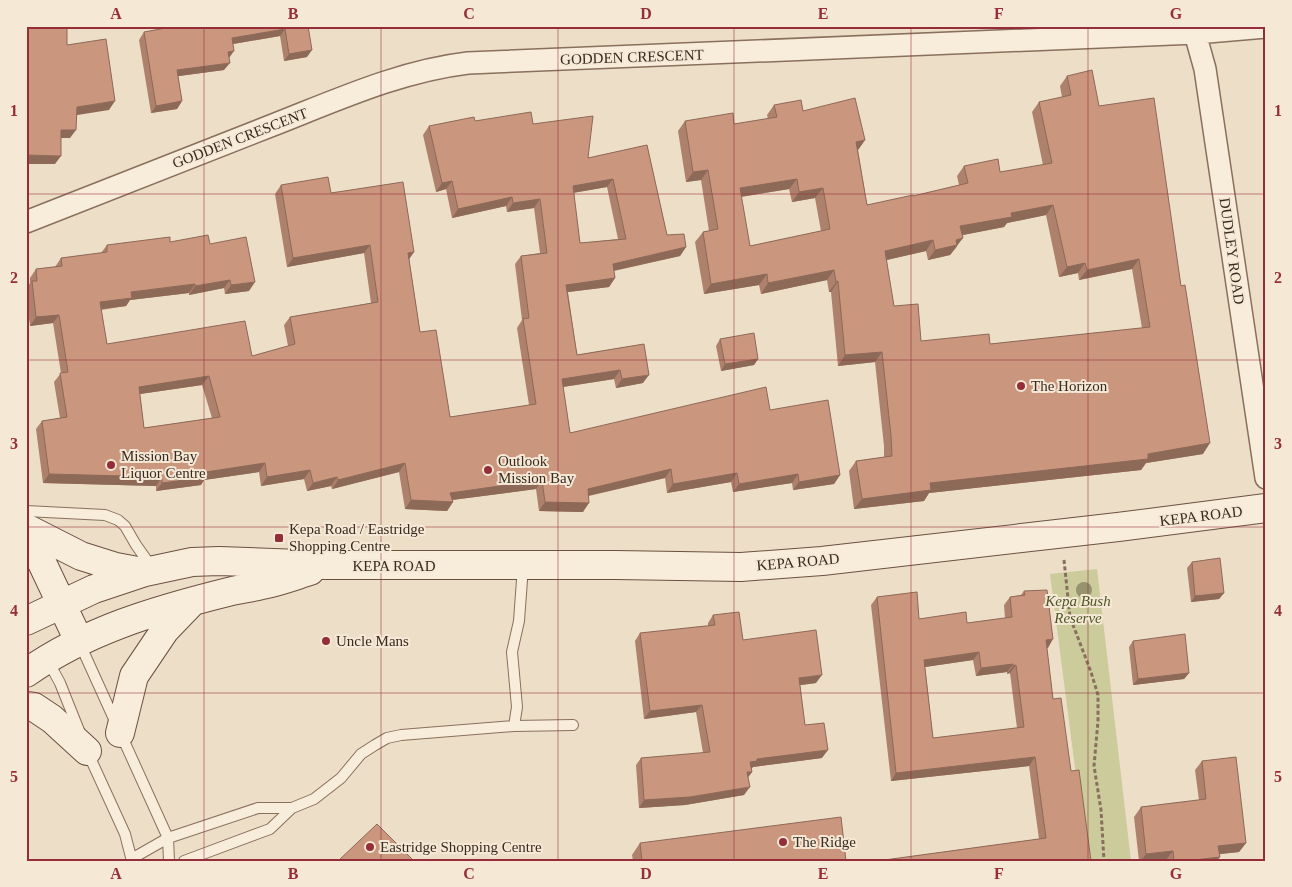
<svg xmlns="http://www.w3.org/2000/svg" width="1292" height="887" font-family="'Times New Roman',serif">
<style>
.green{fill:#cbcb9b}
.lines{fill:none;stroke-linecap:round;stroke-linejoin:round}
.service-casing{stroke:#89705d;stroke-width:12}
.minor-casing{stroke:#89705d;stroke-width:24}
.secondary-casing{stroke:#6b5140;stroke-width:30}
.path{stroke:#89705d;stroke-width:3;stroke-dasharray:4 2.5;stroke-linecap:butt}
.service{stroke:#f8ecda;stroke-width:10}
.minor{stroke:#f8ecda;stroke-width:21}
.secondary{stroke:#f8ecda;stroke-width:28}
.tree{fill:#96936f}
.wall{fill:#ae816c;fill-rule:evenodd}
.shaded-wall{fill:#8d6958}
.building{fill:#ca967e;stroke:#8d6958;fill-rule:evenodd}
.grid{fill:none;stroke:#962e39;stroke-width:1;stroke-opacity:0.55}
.poi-dot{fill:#962e39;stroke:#f5e9d6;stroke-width:2}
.labels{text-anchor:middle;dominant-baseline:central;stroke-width:4;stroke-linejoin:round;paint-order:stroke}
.street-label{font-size:15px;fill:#392a20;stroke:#f5e9d6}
.poi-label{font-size:15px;fill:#392a20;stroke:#f5e9d6;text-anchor:start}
.park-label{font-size:15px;font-style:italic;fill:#4e5527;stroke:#f5e9d6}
.neatline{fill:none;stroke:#962e39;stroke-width:2}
.grid-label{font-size:16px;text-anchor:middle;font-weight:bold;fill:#962e39}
</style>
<rect width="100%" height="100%" fill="#eddec7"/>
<path class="green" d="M 1097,569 L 1131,861 L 1087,861 L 1050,574 Z"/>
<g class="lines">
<defs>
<path id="service" d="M 26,511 L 105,515 L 118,520 L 125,526 L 136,545 L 153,569
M 80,644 L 168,838 L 169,861
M 47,659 L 60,683 L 80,733
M 514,726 L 517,707 L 512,652 L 519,621 L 523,566
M 87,751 L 125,834 L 132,861
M 133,858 L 168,838 L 258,808 L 292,808 L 314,799 L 341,778 L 361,754 L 375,745 L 387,738 L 401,735 L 514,726 L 573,725
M 184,861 L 270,829 L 292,808"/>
<path id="minor" d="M 1193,26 L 1205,69 L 1266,478
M 26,222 C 109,190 191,157 273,125 C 337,100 400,71 468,63 L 1196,33 L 1266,27"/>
<path id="secondary" d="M 26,528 L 81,556 L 116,567 L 143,572
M 26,529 L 79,641
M 26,621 L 94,589 L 145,572 L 192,562 L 219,561 L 328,565 L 616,565 L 741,567 L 822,561 L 1118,527 L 1266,508
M 26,673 C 87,630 156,610 228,592 C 239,589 251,588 262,585 C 278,582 294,576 310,571
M 26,706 L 34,707 L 52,719 L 87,751
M 120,733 L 134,676 L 165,630 L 191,603"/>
</defs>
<use href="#service" class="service-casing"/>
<use href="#minor" class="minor-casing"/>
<use href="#secondary" class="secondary-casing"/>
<path class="path" d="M 1064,560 L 1070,617 L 1091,672 L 1098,695 L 1098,721 L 1094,766 L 1101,810 L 1104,861"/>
<use href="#service" class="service"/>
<use href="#minor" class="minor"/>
<use href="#secondary" class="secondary"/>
</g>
<circle class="tree" cx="1084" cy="590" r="8"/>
<path class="wall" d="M 175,26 L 310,26 L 308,27 L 307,57 L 284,61 L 280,36 L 233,44 L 224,70 L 178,76 L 182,101 L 177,109 L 151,113 L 139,40 L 144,32 L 175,27 Z
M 1067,76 L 1099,106 L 1203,454 L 1146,463 L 1141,470 L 929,493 L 924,501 L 854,509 L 849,471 L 856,461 L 884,457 L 884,446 L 875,362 L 838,366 L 831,292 L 829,292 L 827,280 L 761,294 L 759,285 L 704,294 L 695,242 L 703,232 L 709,231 L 701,180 L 686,182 L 678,131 L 685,121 L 734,124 L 768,119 L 767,115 L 774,105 L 803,111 L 865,140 L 858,150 L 867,205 L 913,196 L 959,185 L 957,176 L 964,166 L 1000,172 L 1043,165 L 1032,112 L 1039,102 L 1062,97 L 1060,86 ZM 789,189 L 792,202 L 815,198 L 821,231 L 750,246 L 741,197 ZM 1046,215 L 1059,277 L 1078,273 L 1079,280 L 1132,269 L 1142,328 L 990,344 L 921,341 L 894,306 L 886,260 L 926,251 L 928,260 L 950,255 L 955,249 L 956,248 L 962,235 L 1004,227 L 1007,223 Z
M 475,121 L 533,124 L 588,158 L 647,145 L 667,235 L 686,247 L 680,256 L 614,271 L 615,278 L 609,287 L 568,292 L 577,355 L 644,344 L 643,383 L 616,388 L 614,379 L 563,387 L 570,433 L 770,410 L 840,475 L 834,484 L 793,490 L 792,483 L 733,492 L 731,482 L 667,493 L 665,478 L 589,496 L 583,512 L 539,511 L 536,489 L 452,500 L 453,502 L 447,511 L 405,509 L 399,472 L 332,489 L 331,486 L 307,491 L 304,479 L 261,486 L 259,472 L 204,480 L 201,485 L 156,491 L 156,486 L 43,483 L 36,429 L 42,421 L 60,418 L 54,382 L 61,373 L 53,323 L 30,326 L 26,295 L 26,289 L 30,283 L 30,278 L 36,269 L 55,267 L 61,258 L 101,253 L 107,245 L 170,242 L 210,244 L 249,291 L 225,294 L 224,288 L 189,295 L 189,293 L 130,300 L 126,306 L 101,310 L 107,344 L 252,356 L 288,346 L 284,325 L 290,317 L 371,303 L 364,253 L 287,267 L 275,194 L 281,185 L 331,193 L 414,252 L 409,258 L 420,332 L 450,417 L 529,405 L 517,328 L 522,320 L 515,264 L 521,256 L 540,253 L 534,208 L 507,212 L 506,206 L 452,218 L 446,189 L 436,192 L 423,135 L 429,126 ZM 607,187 L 618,239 L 580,243 L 573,193 ZM 202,385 L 212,418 L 144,428 L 140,394 Z
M 720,339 L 758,359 L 754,365 L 721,371 L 716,346 Z
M 1192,562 L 1224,593 L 1219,599 L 1191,602 L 1187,568 Z
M 1024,591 L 1048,648 L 1047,648 L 1053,699 L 1071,771 L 1091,861 L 877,861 L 1039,839 L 1029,766 L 891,781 L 871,605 L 877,597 L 919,619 L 967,623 L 1005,618 L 1004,605 L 1010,597 L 1021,595 ZM 973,660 L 976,676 L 1007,672 L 1007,674 L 1010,673 L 1017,728 L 933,738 L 925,667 Z
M 713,615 L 743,640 L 816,683 L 800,685 L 805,725 L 822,758 L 753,767 L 751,769 L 752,772 L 748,777 L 744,795 L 685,805 L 639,808 L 636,765 L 641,758 L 703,753 L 696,712 L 644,719 L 635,641 L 640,633 L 708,626 L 708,623 Z
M 1133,641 L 1189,673 L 1184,679 L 1133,685 L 1129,647 Z
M 1202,761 L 1246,843 L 1239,852 L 1219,854 L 1217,861 L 1166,861 L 1166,860 L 1139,861 L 1134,817 L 1141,807 L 1199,800 L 1195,770 Z
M 640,843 L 846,861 L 633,861 L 632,855 Z"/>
<path class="shaded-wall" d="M 285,29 L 280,36 L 227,45 L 232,38 Z
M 312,50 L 307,57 L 284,61 L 289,54 Z
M 234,51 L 229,58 L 228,52 Z
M 230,63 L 224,70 L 172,77 L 177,70 Z
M 115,101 L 109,110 L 71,116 L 77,107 Z
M 182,101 L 177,109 L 151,113 L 156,106 Z
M 61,130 L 76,130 L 70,138 L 55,138 Z
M 865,140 L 858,150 L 849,152 L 856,142 Z
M 26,155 L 61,156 L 55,164 L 26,164 Z
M 708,170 L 701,180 L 686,182 L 693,172 Z
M 613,179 L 607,187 L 566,194 L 573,186 Z
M 797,179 L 789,189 L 733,198 L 740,188 Z
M 452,181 L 446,189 L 436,192 L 442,183 Z
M 823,188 L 815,198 L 792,202 L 799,192 Z
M 512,197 L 506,206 L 452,218 L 458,209 Z
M 540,199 L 534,208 L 507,212 L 513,203 Z
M 1053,205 L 1046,215 L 1007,223 L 1004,227 L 953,237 L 960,226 L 1011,213 Z
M 963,238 L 950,255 L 928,260 L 935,250 L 956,240 Z
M 933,240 L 926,251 L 878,262 L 885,251 Z
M 370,245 L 364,253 L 287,267 L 293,258 Z
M 686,247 L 680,256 L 607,272 L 613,264 Z
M 414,252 L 408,261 L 408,253 Z
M 1139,259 L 1132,269 L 1079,280 L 1087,270 Z
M 1085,263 L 1078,273 L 1059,277 L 1067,267 Z
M 834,270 L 827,280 L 761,294 L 768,283 Z
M 767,274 L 759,285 L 704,294 L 711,284 Z
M 615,278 L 609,287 L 560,293 L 566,285 Z
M 230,280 L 224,288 L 189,295 L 195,286 Z
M 838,281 L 831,292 L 829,292 L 836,282 Z
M 255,282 L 249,291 L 225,294 L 231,285 Z
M 195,284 L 189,293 L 130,300 L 126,306 L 94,310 L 100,302 L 131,292 Z
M 59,315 L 53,323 L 30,326 L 36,317 Z
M 882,352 L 875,362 L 838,366 L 845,355 Z
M 758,359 L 754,365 L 721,371 L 725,364 Z
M 620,370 L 614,379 L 556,388 L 562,379 Z
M 649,375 L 643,383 L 616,388 L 622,379 Z
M 209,376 L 202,385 L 133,395 L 139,387 Z
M 1210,443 L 1203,454 L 1146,463 L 1141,470 L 929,493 L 924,501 L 854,509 L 862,499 L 930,483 L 1148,454 Z
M 265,463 L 259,472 L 204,480 L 201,485 L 156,491 L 162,483 L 206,472 Z
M 405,463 L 399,472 L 332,489 L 338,480 Z
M 671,469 L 665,478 L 582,497 L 588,489 Z
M 310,470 L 304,479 L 261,486 L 267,477 Z
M 737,473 L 731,482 L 667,493 L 673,484 Z
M 49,474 L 162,477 L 156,486 L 43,483 Z
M 798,474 L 792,483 L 733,492 L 739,484 Z
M 840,475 L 834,484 L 793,490 L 799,482 Z
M 337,477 L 331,486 L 307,491 L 313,483 Z
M 542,480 L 536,489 L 444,501 L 450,493 Z
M 411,500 L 453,502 L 447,511 L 405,509 Z
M 545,502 L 589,503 L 583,512 L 539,511 Z
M 1224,593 L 1219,599 L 1191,602 L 1195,596 Z
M 1053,639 L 1048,648 L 1040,648 L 1046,640 Z
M 979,652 L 973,660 L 918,668 L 924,660 Z
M 1013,664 L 1007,672 L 976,676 L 981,668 Z
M 1016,665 L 1010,673 L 1007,674 L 1013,666 Z
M 1189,673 L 1184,679 L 1133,685 L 1138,679 Z
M 822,675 L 816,683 L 794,686 L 799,678 Z
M 702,705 L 696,712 L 644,719 L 650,711 Z
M 828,750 L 822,758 L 753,767 L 751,769 L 750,762 L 757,759 Z
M 1035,757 L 1029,766 L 891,781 L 896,773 Z
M 747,772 L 752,772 L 746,780 Z
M 750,787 L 744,795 L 685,805 L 639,808 L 644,800 Z
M 1246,843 L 1239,852 L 1212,855 L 1218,846 Z
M 1173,851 L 1166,860 L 1141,861 L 1146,854 Z
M 1220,857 L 1217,861 L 1186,861 Z"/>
<path class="building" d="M 26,26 L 67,26 L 67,45 L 106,39 L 115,101 L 77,107 L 76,130 L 61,130 L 61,156 L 26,155 Z
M 177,26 L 308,26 L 312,50 L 289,54 L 285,29 L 232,38 L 234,51 L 228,52 L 230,63 L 177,70 L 182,101 L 156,106 L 144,32 Z
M 1092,70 L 1099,106 L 1154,98 L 1181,286 L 1185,285 L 1210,443 L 1148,454 L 1148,459 L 930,483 L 931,490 L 862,499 L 856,461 L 892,456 L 891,436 L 882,352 L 845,355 L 838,281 L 836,282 L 834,270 L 768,283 L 767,274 L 711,284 L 703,232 L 718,229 L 708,170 L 693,172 L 685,121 L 733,113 L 734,124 L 777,117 L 774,105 L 801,100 L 803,111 L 855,98 L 865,140 L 856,142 L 867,205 L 913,195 L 913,196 L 968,183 L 964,166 L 998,159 L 1000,172 L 1052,163 L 1039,102 L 1071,95 L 1067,76 ZM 797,179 L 799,192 L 823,188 L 830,229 L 750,246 L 740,188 ZM 1053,205 L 1067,267 L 1085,263 L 1087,270 L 1139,259 L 1150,327 L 990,344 L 989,334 L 921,341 L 918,304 L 894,306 L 885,251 L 933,240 L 935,250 L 957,245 L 956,240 L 963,238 L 960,226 L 1012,217 L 1011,213 Z
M 531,112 L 533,124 L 593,116 L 588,158 L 647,145 L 667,235 L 684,234 L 686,247 L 613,264 L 615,278 L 566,285 L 577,355 L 644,344 L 649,375 L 622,379 L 620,370 L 562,379 L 570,433 L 766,387 L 770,410 L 828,400 L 840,475 L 799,482 L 798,474 L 739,484 L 737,473 L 673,484 L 671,469 L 588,489 L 589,503 L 545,502 L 542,480 L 450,493 L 453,502 L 411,500 L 405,463 L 338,480 L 337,477 L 313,483 L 310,470 L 267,477 L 265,463 L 206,472 L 207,477 L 162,483 L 162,477 L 49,474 L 42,421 L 67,417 L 60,373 L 68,372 L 59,315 L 36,317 L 32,281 L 37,281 L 36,269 L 62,266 L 61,258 L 107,252 L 107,245 L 170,237 L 170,242 L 208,235 L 210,244 L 246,237 L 255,282 L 231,285 L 230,280 L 195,286 L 195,284 L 131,292 L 132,298 L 100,302 L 107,344 L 245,321 L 252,356 L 295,344 L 290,317 L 378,302 L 370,245 L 293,258 L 281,185 L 328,177 L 331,193 L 403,182 L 414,252 L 408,253 L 420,332 L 436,330 L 450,417 L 536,404 L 523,319 L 529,318 L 521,256 L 547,253 L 540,199 L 513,203 L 512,197 L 458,209 L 452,181 L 442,183 L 429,126 L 474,117 L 475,121 ZM 613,179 L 626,239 L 580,243 L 573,186 ZM 209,376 L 220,417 L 144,428 L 139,387 Z
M 754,333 L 758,359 L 725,364 L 720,339 Z
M 1220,558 L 1224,593 L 1195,596 L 1192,562 Z
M 1047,590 L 1053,639 L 1046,640 L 1053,699 L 1061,698 L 1071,771 L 1079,770 L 1091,861 L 877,861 L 1046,838 L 1035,757 L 896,773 L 877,597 L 917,592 L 919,619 L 966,612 L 967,623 L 1012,617 L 1010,597 L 1025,595 L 1024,591 ZM 979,652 L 981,668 L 1013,664 L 1013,666 L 1016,665 L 1024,727 L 933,738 L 924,660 Z
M 739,612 L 743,640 L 816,630 L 822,675 L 799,678 L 805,725 L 824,723 L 828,750 L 757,759 L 757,761 L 750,762 L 752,772 L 747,772 L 750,787 L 690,797 L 644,800 L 641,758 L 710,752 L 702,705 L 650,711 L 640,633 L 715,625 L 713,615 Z
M 1185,634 L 1189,673 L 1138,679 L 1133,641 Z
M 1236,757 L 1246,843 L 1218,846 L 1220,857 L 1186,861 L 1174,861 L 1173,851 L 1146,854 L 1141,807 L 1206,799 L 1202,761 Z
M 841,817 L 846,861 L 642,861 L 640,843 Z
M 377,824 L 414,861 L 338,861 Z"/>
<path class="grid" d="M 204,26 L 204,861M 381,26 L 381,861M 558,26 L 558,861M 734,26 L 734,861M 911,26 L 911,861M 1088,26 L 1088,861M 26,194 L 1266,194M 26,360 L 1266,360M 26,527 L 1266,527M 26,693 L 1266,693"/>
<g class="poi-dot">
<circle cx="1021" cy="386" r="5"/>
<circle cx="111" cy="465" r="5"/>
<circle cx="488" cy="470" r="5"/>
<rect x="274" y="533" width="10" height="10" rx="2.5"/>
<circle cx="326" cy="641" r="5"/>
<circle cx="783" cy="842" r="5"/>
<circle cx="370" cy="847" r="5"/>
</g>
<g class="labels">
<g class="street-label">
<text transform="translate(632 57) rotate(-2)">GODDEN CRESCENT</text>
<text transform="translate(240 138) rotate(-21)">GODDEN CRESCENT</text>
<text transform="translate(1232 251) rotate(82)">DUDLEY ROAD</text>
<text transform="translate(1201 516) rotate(-7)">KEPA ROAD</text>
<text transform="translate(798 562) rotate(-5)">KEPA ROAD</text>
<text x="394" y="566">KEPA ROAD</text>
</g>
<g class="poi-label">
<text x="1031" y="386">The Horizon</text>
<text x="121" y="456">Mission Bay<tspan x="121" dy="17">Liquor Centre</tspan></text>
<text x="498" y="461">Outlook<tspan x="498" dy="17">Mission Bay</tspan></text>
<text x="289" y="529">Kepa Road / Eastridge<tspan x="289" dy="17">Shopping Centre</tspan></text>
<text x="336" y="641">Uncle Mans</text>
<text x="793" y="842">The Ridge</text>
<text x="380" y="847">Eastridge Shopping Centre</text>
</g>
<g class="park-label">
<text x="1078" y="601">Kepa Bush<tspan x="1078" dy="17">Reserve</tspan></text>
</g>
</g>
<rect width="1292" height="887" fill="none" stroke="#f5e9d6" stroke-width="55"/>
<rect x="28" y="28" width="1236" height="832" class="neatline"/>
<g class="grid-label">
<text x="116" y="19">A</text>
<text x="293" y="19">B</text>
<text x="469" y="19">C</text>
<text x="646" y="19">D</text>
<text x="823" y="19">E</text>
<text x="999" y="19">F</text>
<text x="1176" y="19">G</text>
<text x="14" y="116">1</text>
<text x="1278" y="116">1</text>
<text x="14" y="283">2</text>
<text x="1278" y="283">2</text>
<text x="14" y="449">3</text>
<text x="1278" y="449">3</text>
<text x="14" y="616">4</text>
<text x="1278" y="616">4</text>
<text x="14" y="782">5</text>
<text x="1278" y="782">5</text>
<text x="116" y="879">A</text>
<text x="293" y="879">B</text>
<text x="469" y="879">C</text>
<text x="646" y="879">D</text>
<text x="823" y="879">E</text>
<text x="999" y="879">F</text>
<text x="1176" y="879">G</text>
</g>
</svg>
